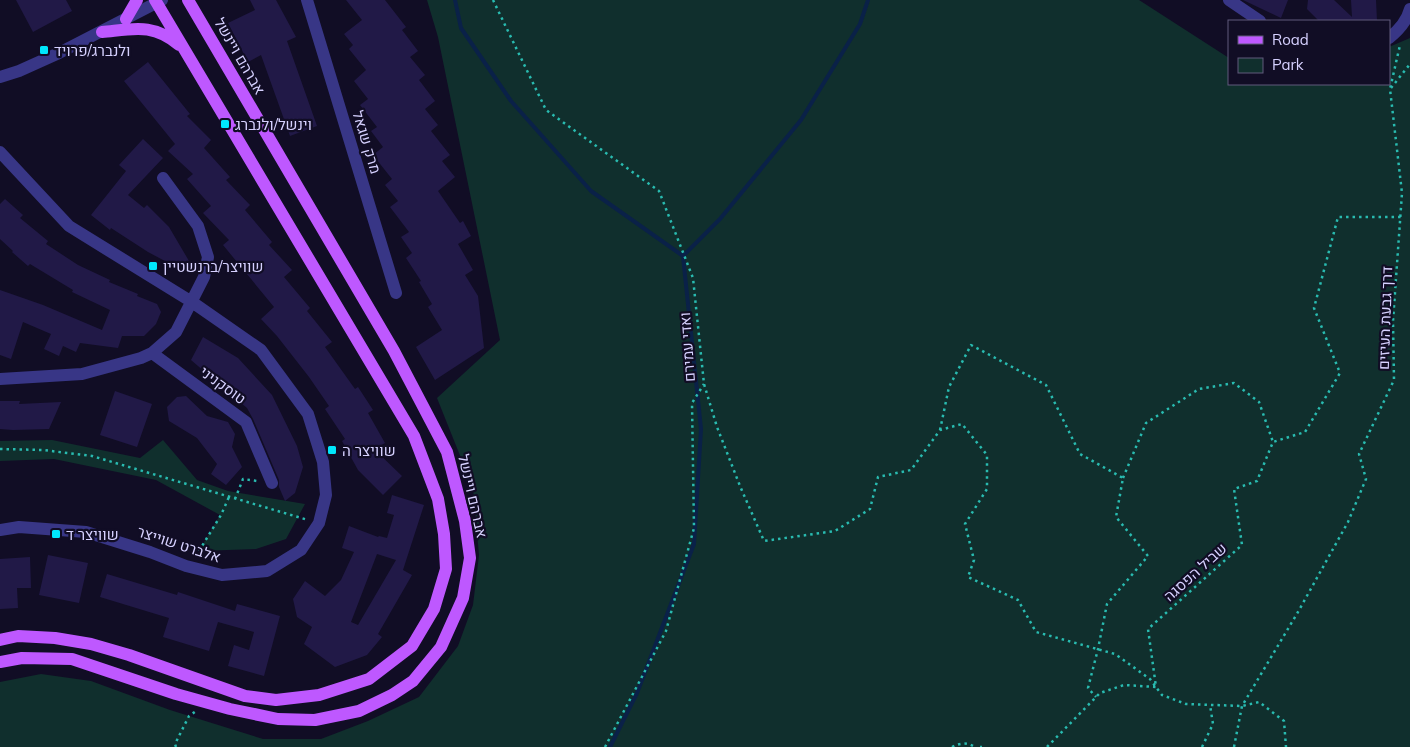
<svg xmlns="http://www.w3.org/2000/svg" width="1410" height="747" font-family="Mulish,Heebo,sans-serif">
<style>
.green{fill:#102f2d}
.lines{fill:none;stroke-linecap:round;stroke-linejoin:round}
.stream{stroke:#0a2148;stroke-width:4}
.building{fill:#211947;fill-rule:evenodd}
.path{stroke:#29bbb0;stroke-width:2.5;stroke-dasharray:2.5 4;stroke-linecap:butt}
.minor{stroke:#383686;stroke-width:12}
.major{stroke:#be58ff;stroke-width:12}
.poi-dot{fill:#00e7fc;stroke:#110d25;stroke-width:2}
.labels{text-anchor:middle;dominant-baseline:central;stroke-width:4.5;stroke-linejoin:round;paint-order:stroke}
.poi-label{font-size:15px;fill:#d6d1ff;stroke:#110d25;text-anchor:start}
.street-label{font-size:15px;fill:#d6d1ff;stroke:#110d25}
</style>
<rect width="100%" height="100%" fill="#110d25"/>
<path class="green" d="M 427,0 L 1139,0 L 1229,58 L 1229,84 L 1389,84 L 1389,47 L 1410,38 L 1410,747 L 0,747 L 0,682 L 41,674 L 91,681 L 170,710 L 263,739 L 321,739 L 368,721 L 419,697 L 458,646 L 473,605 L 479,555 L 473,488 L 437,398 L 500,340 L 438,37 Z
M 52,440 L 140,458 L 163,440 L 197,480 L 228,491 L 305,504 L 286,539 L 256,549 L 199,551 L 220,515 L 156,480 L 54,459 L 0,461 L 0,441 Z"/>
<g class="lines">
<path class="stream" d="M 455,0 L 461,28 L 511,101 L 591,191 L 683,256 L 701,429 L 694,544 L 637,693 L 610,747
M 683,256 L 720,219 L 801,120 L 860,24 L 868,0"/>
</g>
<path class="building" d="M 16,0 L 66,0 L 72,11 L 33,32 Z
M 250,0 L 276,0 L 296,37 L 287,41 L 317,126 L 290,136 L 261,55 L 248,62 L 228,23 L 255,10 Z
M 346,0 L 385,0 L 406,27 L 402,30 L 418,51 L 410,57 L 425,75 L 419,80 L 435,101 L 425,109 L 438,125 L 431,131 L 450,155 L 442,161 L 455,177 L 438,191 L 460,223 L 463,221 L 471,236 L 458,244 L 473,270 L 465,275 L 478,296 L 484,348 L 435,380 L 416,347 L 442,330 L 428,307 L 432,304 L 419,282 L 421,281 L 406,258 L 412,253 L 401,237 L 409,232 L 390,207 L 398,201 L 385,185 L 392,179 L 373,155 L 383,147 L 371,131 L 377,127 L 360,105 L 368,99 L 354,81 L 366,70 L 349,49 L 353,45 L 344,34 L 362,20 Z
M 1243,0 L 1288,0 L 1281,18 Z
M 1308,0 L 1334,0 L 1352,17 L 1351,0 L 1376,0 L 1377,21 L 1319,21 L 1307,9 Z
M 148,62 L 190,114 L 187,116 L 211,140 L 204,148 L 230,177 L 226,180 L 250,205 L 245,210 L 272,242 L 269,245 L 292,270 L 284,277 L 310,308 L 307,311 L 332,342 L 325,347 L 355,389 L 358,387 L 373,410 L 368,413 L 385,443 L 374,449 L 402,476 L 383,495 L 358,470 L 342,441 L 345,439 L 325,409 L 329,406 L 309,377 L 277,336 L 261,319 L 274,307 L 223,245 L 229,240 L 203,213 L 211,206 L 187,179 L 193,174 L 168,151 L 175,144 L 124,81 Z
M 143,139 L 163,158 L 128,195 L 144,208 L 147,205 L 169,227 L 189,261 L 180,269 L 148,252 L 111,228 L 110,230 L 91,215 L 126,171 L 119,165 Z
M 5,199 L 23,215 L 20,218 L 48,241 L 46,244 L 78,265 L 110,280 L 109,282 L 138,294 L 137,296 L 157,304 L 161,312 L 156,324 L 144,336 L 122,336 L 118,348 L 80,343 L 76,352 L 63,346 L 59,356 L 44,349 L 51,334 L 23,322 L 11,359 L 0,355 L 0,290 L 43,305 L 102,330 L 110,310 L 72,292 L 73,290 L 30,264 L 28,266 L 12,252 L 13,251 L 0,239 L 0,204 Z
M 203,337 L 238,358 L 272,395 L 297,446 L 303,467 L 295,493 L 285,501 L 279,487 L 279,480 L 253,419 L 247,408 L 191,360 Z
M 115,391 L 152,404 L 137,447 L 100,435 Z
M 186,396 L 207,416 L 228,422 L 235,434 L 232,447 L 242,467 L 226,485 L 211,474 L 217,464 L 197,438 L 169,421 L 167,407 L 177,397 Z
M 0,401 L 20,401 L 19,404 L 61,402 L 49,429 L 13,430 L 0,429 Z
M 392,495 L 424,505 L 403,570 L 412,575 L 378,634 L 382,637 L 367,655 L 335,667 L 304,644 L 312,627 L 297,617 L 293,599 L 305,581 L 325,596 L 341,580 L 354,552 L 342,548 L 349,526 L 378,537 L 379,536 L 387,538 L 394,515 L 387,513 ZM 377,554 L 396,560 L 358,625 L 351,622 Z
M 48,555 L 88,563 L 79,603 L 39,595 Z
M 30,557 L 31,588 L 17,588 L 18,608 L 0,609 L 0,559 Z
M 107,574 L 177,595 L 178,592 L 235,611 L 237,604 L 280,616 L 264,676 L 228,666 L 234,645 L 249,650 L 254,632 L 218,622 L 209,651 L 163,637 L 169,618 L 100,597 Z"/>
<g class="lines">
<path class="path" d="M 493,0 L 546,110 L 659,191 L 693,278 L 704,384 L 717,427 L 740,486 L 764,541 L 835,531 L 870,509 L 878,477 L 911,470 L 940,430 L 962,424 L 987,455 L 987,489 L 965,524 L 974,560 L 968,577 L 1018,600 L 1036,632 L 1115,654 L 1150,679 L 1162,695 L 1186,704 L 1242,706 L 1259,702 L 1284,721 L 1286,747
M 1391,88 L 1410,64
M 940,430 L 949,387 L 971,345 L 1046,385 L 1080,454 L 1123,478 L 1116,517 L 1148,556 L 1107,604 L 1098,649 L 1088,688 L 1096,697
M 0,449 L 43,450 L 92,456 L 308,520
M 1123,478 L 1146,423 L 1199,389 L 1234,383 L 1259,402 L 1273,442
M 235,499 L 243,479 L 257,481
M 199,551 L 221,515 L 229,497
M 176,747 L 175,744 L 189,716 L 196,711
M 605,747 L 666,631 L 694,528 L 692,403 L 704,384
M 952,747 C 960,743 967,742 975,747
M 980,747 L 982,747
M 1047,747 L 1100,693 L 1124,685 L 1156,687 L 1148,629 L 1242,545 L 1234,489 L 1257,481 L 1273,442 L 1305,432 L 1340,373 L 1314,308 L 1338,217 L 1401,217
M 1202,747 L 1213,724 L 1210,705
M 1234,747 L 1242,706 L 1298,612 L 1348,522 L 1366,479 L 1359,454 L 1394,380 L 1393,321 L 1402,193 L 1390,89 L 1400,45"/>
<path class="minor" d="M 307,0 L 396,293
M 1229,0 L 1260,21
M 1389,38 C 1399,30 1407,21 1410,9
M 0,77 L 19,71 L 59,53 L 162,0
M 0,152 L 69,226 L 192,302 L 261,350 L 308,414 L 323,462 L 326,495 L 319,523 L 301,550 L 267,571 L 222,575 L 186,566 L 150,552 L 86,532 L 19,527 L 0,530
M 152,353 L 246,422 L 272,483
M 0,379 L 82,374 L 141,358 L 152,353 L 176,332 L 204,277 L 208,257 L 198,226 L 163,178"/>
<path class="major" d="M 126,19 L 137,0
M 102,32 C 134,29 153,23 179,45
M 0,640 L 18,636 L 55,638 L 91,644 L 129,655 L 245,696 L 276,700 L 319,695 L 369,679 L 412,646 L 434,609 L 446,569 L 444,534 L 438,499 L 414,436 L 155,0
M 0,662 L 22,658 L 72,659 L 176,694 L 230,709 L 278,719 L 315,720 L 359,711 L 392,695 L 413,681 L 441,647 L 463,598 L 470,558 L 465,521 L 447,452 L 394,351 L 188,0"/>
</g>
<g class="poi-dot">
<rect x="39" y="45" width="10" height="10" rx="2.5"/>
<rect x="220" y="119" width="10" height="10" rx="2.5"/>
<rect x="148" y="261" width="10" height="10" rx="2.5"/>
<rect x="327" y="445" width="10" height="10" rx="2.5"/>
<rect x="51" y="529" width="10" height="10" rx="2.5"/>
</g>
<g class="labels">
<g class="poi-label">
<text x="54" y="50">ולנברג/פרויד</text>
<text x="235" y="124">וינשל/ולנברג</text>
<text x="163" y="266">שוויצר/ברנשטיין</text>
<text x="342" y="450">שוויצר ה</text>
<text x="66" y="534">שוויצר ד</text>
</g>
<g class="street-label">
<text transform="translate(240 56) rotate(60)">אברהם ויינשל</text>
<text transform="translate(367 142) rotate(73)">מרק שגאל</text>
<text transform="translate(1385 318) rotate(-88)">דרך גבעת העיזים</text>
<text transform="translate(687 347) rotate(-94)">ואדי עמירם</text>
<text transform="translate(223 385) rotate(36)">טוסקניני</text>
<text transform="translate(473 496) rotate(77)">אברהם ויינשל</text>
<text transform="translate(179 544) rotate(18)">אלברט שוייצר</text>
<text transform="translate(1195 572) rotate(-42)">שביל הפסגה</text>
</g>
</g>
<rect x="1228" y="20" width="162" height="65" fill="#110d25" stroke="#605b7c"/>
<rect x="1238" y="36" width="25" height="8" fill="#be58ff" stroke="#605b7c"/>
<text x="1272" y="45" font-size="15" fill="#d6d1ff">Road</text>
<rect x="1238" y="58" width="25" height="15" fill="#102f2d" stroke="#605b7c"/>
<text x="1272" y="70" font-size="15" fill="#d6d1ff">Park</text>
</svg>
